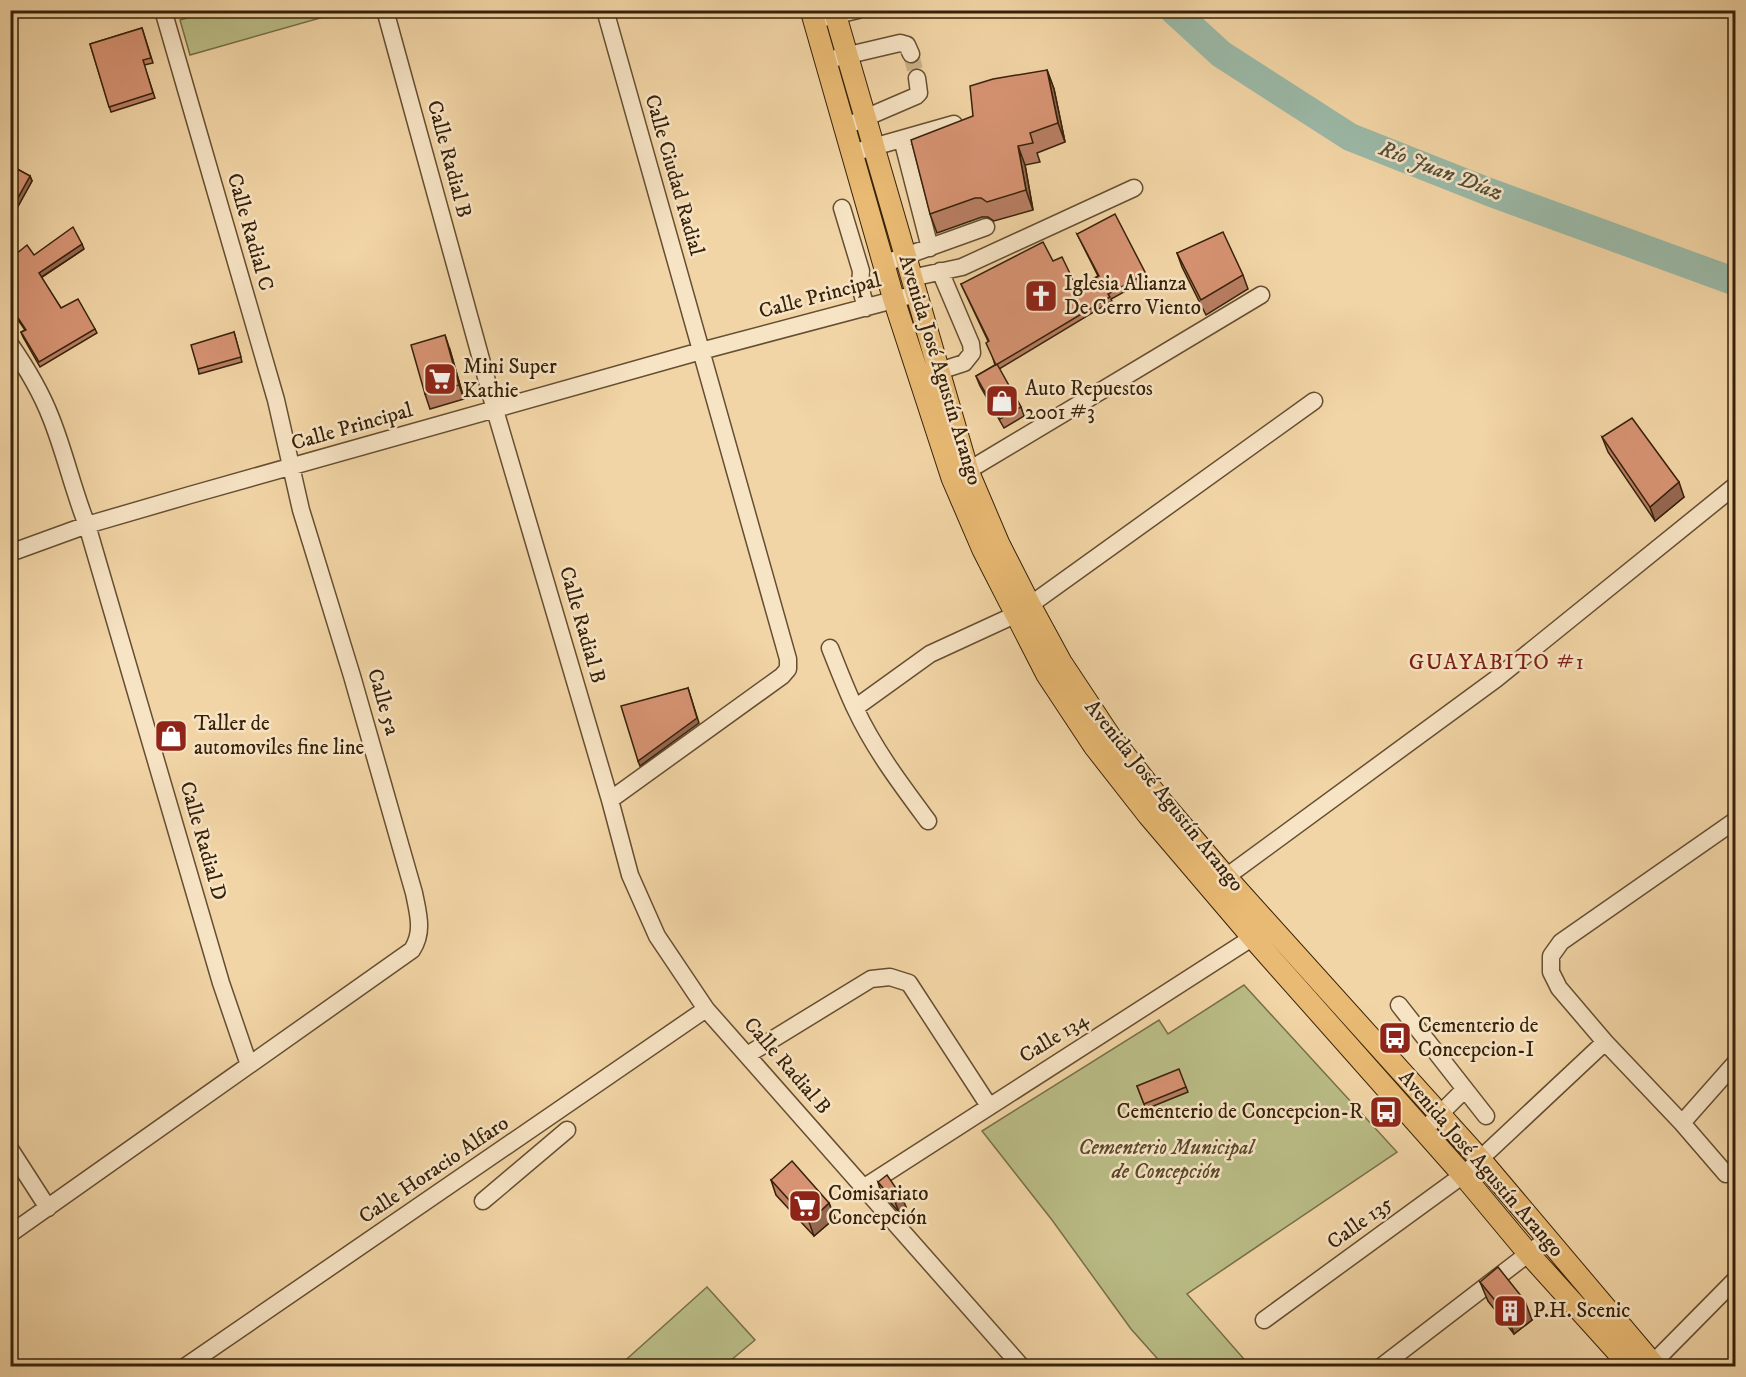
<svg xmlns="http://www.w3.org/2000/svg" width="1746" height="1377" font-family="'IM FELL DW Pica',serif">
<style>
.green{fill:#babd87;stroke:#786f48;stroke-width:1.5}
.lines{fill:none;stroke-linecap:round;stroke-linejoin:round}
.river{stroke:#9bb9a7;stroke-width:28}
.minor-tunnel{stroke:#ccb187;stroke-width:16;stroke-dasharray:16 8;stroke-linecap:butt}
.minor-casing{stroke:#654e31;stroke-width:19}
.major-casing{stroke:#36210a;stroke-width:23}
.minor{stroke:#f7e4c5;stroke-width:16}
.major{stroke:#e9ba73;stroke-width:21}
.wall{fill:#b97e63;stroke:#36210a;stroke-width:1.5}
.shaded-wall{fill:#966750;stroke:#36210a;stroke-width:1.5}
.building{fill:#d79373;stroke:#36210a;stroke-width:1.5}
.labels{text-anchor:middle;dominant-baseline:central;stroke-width:5;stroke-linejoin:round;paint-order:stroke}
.street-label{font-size:21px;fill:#36210a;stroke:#f7e4c5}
.poi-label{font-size:21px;fill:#36210a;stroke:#f7e4c5;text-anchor:start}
.park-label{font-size:21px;font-style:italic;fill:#574829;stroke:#f7e4c5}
.water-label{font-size:22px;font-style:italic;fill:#544f39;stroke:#f7e4c5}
.neighbourhood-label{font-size:22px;letter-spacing:1.5px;fill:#7a1f14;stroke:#f7e4c5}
</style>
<rect width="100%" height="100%" fill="#f2d5a6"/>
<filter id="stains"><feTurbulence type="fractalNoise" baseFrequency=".00333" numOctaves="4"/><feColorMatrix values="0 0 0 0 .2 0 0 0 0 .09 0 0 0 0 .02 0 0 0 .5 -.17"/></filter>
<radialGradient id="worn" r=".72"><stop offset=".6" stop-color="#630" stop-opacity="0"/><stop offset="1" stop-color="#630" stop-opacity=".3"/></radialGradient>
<path class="green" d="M 214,10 L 345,10 L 345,11 L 190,55 L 180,20 Z
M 1244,985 L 1397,1152 L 1187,1294 L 1250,1366 L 1164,1366 L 1131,1329 L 1052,1220 L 982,1131 L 1159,1020 L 1168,1034 Z
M 707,1287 L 755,1340 L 724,1366 L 619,1366 Z"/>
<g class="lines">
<path class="river" d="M 1173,10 L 1221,54 L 1350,137 L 1489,192 L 1736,282"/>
<path class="minor-tunnel" d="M 911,54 L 917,78"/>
<defs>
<path id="minor" d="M 385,10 L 495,410 L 610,800 L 630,875 L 657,936 L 706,1009 L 1021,1366
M 605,10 L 788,659 L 788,669 L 782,676 L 610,800
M 824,18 L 858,10
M 836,58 L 900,43 L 907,45 L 911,54
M 844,127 L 916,96 L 919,93 L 917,78
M 902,139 L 930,248
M 852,153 L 954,124
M 842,208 L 861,271 L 860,286 L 866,308
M 883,264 L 986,227
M 911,278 L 962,267 L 1134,188
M 10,344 C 26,367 41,392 51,418 C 65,453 73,490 87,525 L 221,983 L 249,1065
M 927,375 L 964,363 L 972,353 L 971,344 L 940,271
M 959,476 L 1261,295
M 10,553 L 87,525 L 190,495 L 701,351 L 916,294
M 830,648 C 838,668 846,689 855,708 C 874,749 902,786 928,821
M 855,708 L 930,654 L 1017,614 L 1030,605 L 1314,401
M 1226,877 L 1496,679 L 1736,485
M 1399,1005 L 1486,1116
M 747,1055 L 871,979 L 890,977 L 909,983 L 989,1106
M 1431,1123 L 1465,1089
M 1682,1123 L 1736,1062
M 10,1149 L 48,1208
M 1726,1174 L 1682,1123 L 1605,1042 L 1559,988 L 1551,972 L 1551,956 L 1561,942 L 1736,820
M 863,1188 L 1261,932
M 483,1201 L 567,1130
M 10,1234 L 412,950 C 424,932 418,913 414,893 L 352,676 L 301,510 L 276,400 L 163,10
M 1264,1320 L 1463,1175 L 1605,1042
M 186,1366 L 706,1009
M 1382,1366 L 1546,1240
M 1650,1366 L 1736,1279"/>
<path id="major" d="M 811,10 L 894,300 L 952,478 L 983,550 L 1047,675 L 1094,746 L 1148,815 L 1252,937 L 1463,1175 L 1528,1253 L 1630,1366
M 834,10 L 968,471 L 999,544 L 1030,605 L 1061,662 L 1110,736 L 1162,802 L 1226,877 L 1480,1159 L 1655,1366"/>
</defs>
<use href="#minor" class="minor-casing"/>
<use href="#major" class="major-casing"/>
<use href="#minor" class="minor"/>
<use href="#major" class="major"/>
</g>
<path class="wall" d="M 142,28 L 153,63 L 144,65 L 155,98 L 111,112 L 90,44 Z
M 1047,70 L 1054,89 L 1065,142 L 1037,153 L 1040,162 L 1025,165 L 1033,210 L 994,221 L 988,217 L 982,217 L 937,233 L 930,214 L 973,116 Z
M 10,165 L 30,176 L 32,181 L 17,208 L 10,204 Z
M 1077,234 L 1146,274 L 1148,279 L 1111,299 L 1112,301 L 999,369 L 1021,407 L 1024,416 L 1004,428 L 980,386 L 976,376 L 995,365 L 988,341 L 961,284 L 1053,261 L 1077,288 L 1098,276 Z
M 84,249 L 41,278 L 61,308 L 95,329 L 97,333 L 40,367 L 23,337 L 21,332 L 25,330 L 10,308 L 10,259 Z
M 1177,253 L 1243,275 L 1248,289 L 1206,315 L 1182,267 Z
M 234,332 L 242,362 L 199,374 L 198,369 Z
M 450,350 L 464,399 L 430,409 L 425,394 Z
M 1602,437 L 1684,497 L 1655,521 L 1608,452 Z
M 1137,1086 L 1186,1087 L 1188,1092 L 1146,1109 Z
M 771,1180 L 829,1203 L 835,1218 L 814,1236 L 776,1195 Z
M 878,1182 L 906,1207 L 899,1212 L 881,1192 Z
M 1480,1282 L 1532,1320 L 1514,1334 L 1488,1301 Z"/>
<path class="shaded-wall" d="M 1047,70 L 1054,89 L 1065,142 L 1058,123 Z
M 1018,146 L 1025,165 L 1033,210 L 1026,190 Z
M 30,176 L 32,181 L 17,208 L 15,203 Z
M 82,244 L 84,249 L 40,278 L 39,273 Z
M 445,335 L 450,350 L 464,399 L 459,385 Z
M 1679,482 L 1684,497 L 1655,521 L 1650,507 Z
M 688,688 L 699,723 L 640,766 L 638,761 Z
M 902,1197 L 906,1207 L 899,1212 L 895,1202 Z
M 829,1203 L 835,1218 L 814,1236 L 809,1222 Z
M 1525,1301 L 1532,1320 L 1514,1334 L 1507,1315 Z"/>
<path class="building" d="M 142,28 L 151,58 L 143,60 L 153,93 L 109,107 L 90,44 Z
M 1047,70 L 1058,123 L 1030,133 L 1033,143 L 1018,146 L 1026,190 L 987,202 L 981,198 L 975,198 L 930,214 L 911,140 L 973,116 L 970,86 L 993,79 Z
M 10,165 L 30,176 L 15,203 L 10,200 Z
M 1115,214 L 1146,274 L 1108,294 L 1110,297 L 996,365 L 986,343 L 989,341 L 961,284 L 1043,242 L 1053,261 L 1062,257 L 1077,288 L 1099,276 L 1077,234 Z
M 73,227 L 82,244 L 39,273 L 61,308 L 78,299 L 95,329 L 39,362 L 21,332 L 26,330 L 10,306 L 10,259 L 27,245 L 34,255 Z
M 1223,232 L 1243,275 L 1201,300 L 1177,253 Z
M 234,332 L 241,357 L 198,369 L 191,345 Z
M 445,335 L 459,385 L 425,394 L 411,345 Z
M 997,364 L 1021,407 L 1000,419 L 976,376 Z
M 1632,418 L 1679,482 L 1650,507 L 1602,437 Z
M 688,688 L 697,718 L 638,761 L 621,706 Z
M 1179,1069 L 1186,1087 L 1144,1104 L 1137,1086 Z
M 792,1161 L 829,1203 L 809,1222 L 771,1180 Z
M 887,1175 L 902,1197 L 895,1202 L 878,1182 Z
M 1498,1267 L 1525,1301 L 1507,1315 L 1480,1282 Z"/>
<defs>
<symbol id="church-square" viewBox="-11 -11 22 22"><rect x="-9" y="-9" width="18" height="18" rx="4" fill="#8f2418" stroke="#f7e4c5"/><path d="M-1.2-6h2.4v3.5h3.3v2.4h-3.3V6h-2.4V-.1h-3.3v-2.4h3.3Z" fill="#fff"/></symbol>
<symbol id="supermarket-square" viewBox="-11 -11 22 22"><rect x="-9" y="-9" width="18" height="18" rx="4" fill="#8f2418" stroke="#f7e4c5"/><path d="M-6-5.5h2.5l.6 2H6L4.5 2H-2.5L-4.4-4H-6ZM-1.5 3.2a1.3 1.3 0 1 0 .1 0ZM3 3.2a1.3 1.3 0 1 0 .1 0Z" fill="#fff"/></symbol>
<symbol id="shop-square" viewBox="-11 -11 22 22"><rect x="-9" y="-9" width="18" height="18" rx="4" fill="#8f2418" stroke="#f7e4c5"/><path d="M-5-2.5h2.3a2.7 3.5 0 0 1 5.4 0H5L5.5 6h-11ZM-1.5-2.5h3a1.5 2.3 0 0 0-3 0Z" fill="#fff"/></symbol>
<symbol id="bus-square" viewBox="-11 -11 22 22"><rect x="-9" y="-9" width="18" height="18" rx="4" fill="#8f2418" stroke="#f7e4c5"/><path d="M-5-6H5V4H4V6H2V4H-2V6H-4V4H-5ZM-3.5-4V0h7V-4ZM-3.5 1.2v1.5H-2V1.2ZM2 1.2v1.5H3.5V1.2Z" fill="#fff"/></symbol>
<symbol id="building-square" viewBox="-11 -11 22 22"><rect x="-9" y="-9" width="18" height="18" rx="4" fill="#8f2418" stroke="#f7e4c5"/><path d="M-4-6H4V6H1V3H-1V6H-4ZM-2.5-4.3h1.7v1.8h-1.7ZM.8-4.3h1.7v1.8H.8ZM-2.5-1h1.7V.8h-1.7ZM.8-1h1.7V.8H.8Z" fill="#fff"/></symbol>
</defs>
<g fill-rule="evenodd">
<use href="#church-square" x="1022" y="277" width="38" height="38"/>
<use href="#supermarket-square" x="421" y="360" width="38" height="38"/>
<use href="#shop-square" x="983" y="382" width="38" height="38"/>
<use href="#shop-square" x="152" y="717" width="38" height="38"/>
<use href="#bus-square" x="1376" y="1019" width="38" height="38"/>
<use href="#bus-square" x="1367" y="1093" width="38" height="38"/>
<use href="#supermarket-square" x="786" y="1187" width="38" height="38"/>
<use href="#building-square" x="1491" y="1292" width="38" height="38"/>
</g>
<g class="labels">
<g class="street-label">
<text transform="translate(449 159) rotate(75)">Calle Radial B</text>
<text transform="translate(674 175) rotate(74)">Calle Ciudad Radial</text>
<text transform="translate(250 232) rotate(74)">Calle Radial C</text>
<text transform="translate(820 296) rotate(-15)">Calle Principal</text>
<text transform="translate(940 370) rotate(73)">Avenida José Agustín Arango</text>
<text transform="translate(352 427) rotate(-16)">Calle Principal</text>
<text transform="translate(582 625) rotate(74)">Calle Radial B</text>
<text transform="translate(383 702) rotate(74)">Calle 5a</text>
<text transform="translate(1164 796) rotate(51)">Avenida José Agustín Arango</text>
<text transform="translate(203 841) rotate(74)">Calle Radial D</text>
<text transform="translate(1054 1038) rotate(-32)">Calle 134</text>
<text transform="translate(787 1066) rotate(49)">Calle Radial B</text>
<text transform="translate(1481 1164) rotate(49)">Avenida José Agustín Arango</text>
<text transform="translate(434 1170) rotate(-34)">Calle Horacio Alfaro</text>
<text transform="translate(1360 1223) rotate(-36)">Calle 135</text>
</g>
<g class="poi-label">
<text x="1064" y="284">Iglesia Alianza<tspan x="1064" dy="24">De Cerro Viento</tspan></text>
<text x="463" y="367">Mini Super<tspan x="463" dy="24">Kathie</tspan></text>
<text x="1025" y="389">Auto Repuestos<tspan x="1025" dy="24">2001 #3</tspan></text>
<text x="194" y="724">Taller de<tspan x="194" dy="24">automoviles fine line</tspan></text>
<text x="1418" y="1026">Cementerio de<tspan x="1418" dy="24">Concepcion-I</tspan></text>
<text x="1363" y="1112" text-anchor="end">Cementerio de Concepcion-R</text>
<text x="828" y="1194">Comisariato<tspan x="828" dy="24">Concepción</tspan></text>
<text x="1533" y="1311">P.H. Scenic</text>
</g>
<g class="park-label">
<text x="1166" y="1148">Cementerio Municipal<tspan x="1166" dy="24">de Concepción</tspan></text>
</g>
<g class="water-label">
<text transform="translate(1441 171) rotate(21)">Río Juan Díaz</text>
</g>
<g class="neighbourhood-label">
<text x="1497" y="662">GUAYABITO #1</text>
</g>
</g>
<rect width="1746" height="1377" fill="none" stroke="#f2d5a6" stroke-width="36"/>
<rect x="12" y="12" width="1722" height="1353" fill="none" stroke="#36210a" stroke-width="3"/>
<rect x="18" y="18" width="1710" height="1341" fill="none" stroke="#36210a" stroke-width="1.5"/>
<rect width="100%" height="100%" filter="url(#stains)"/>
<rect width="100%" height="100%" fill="url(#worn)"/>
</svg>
